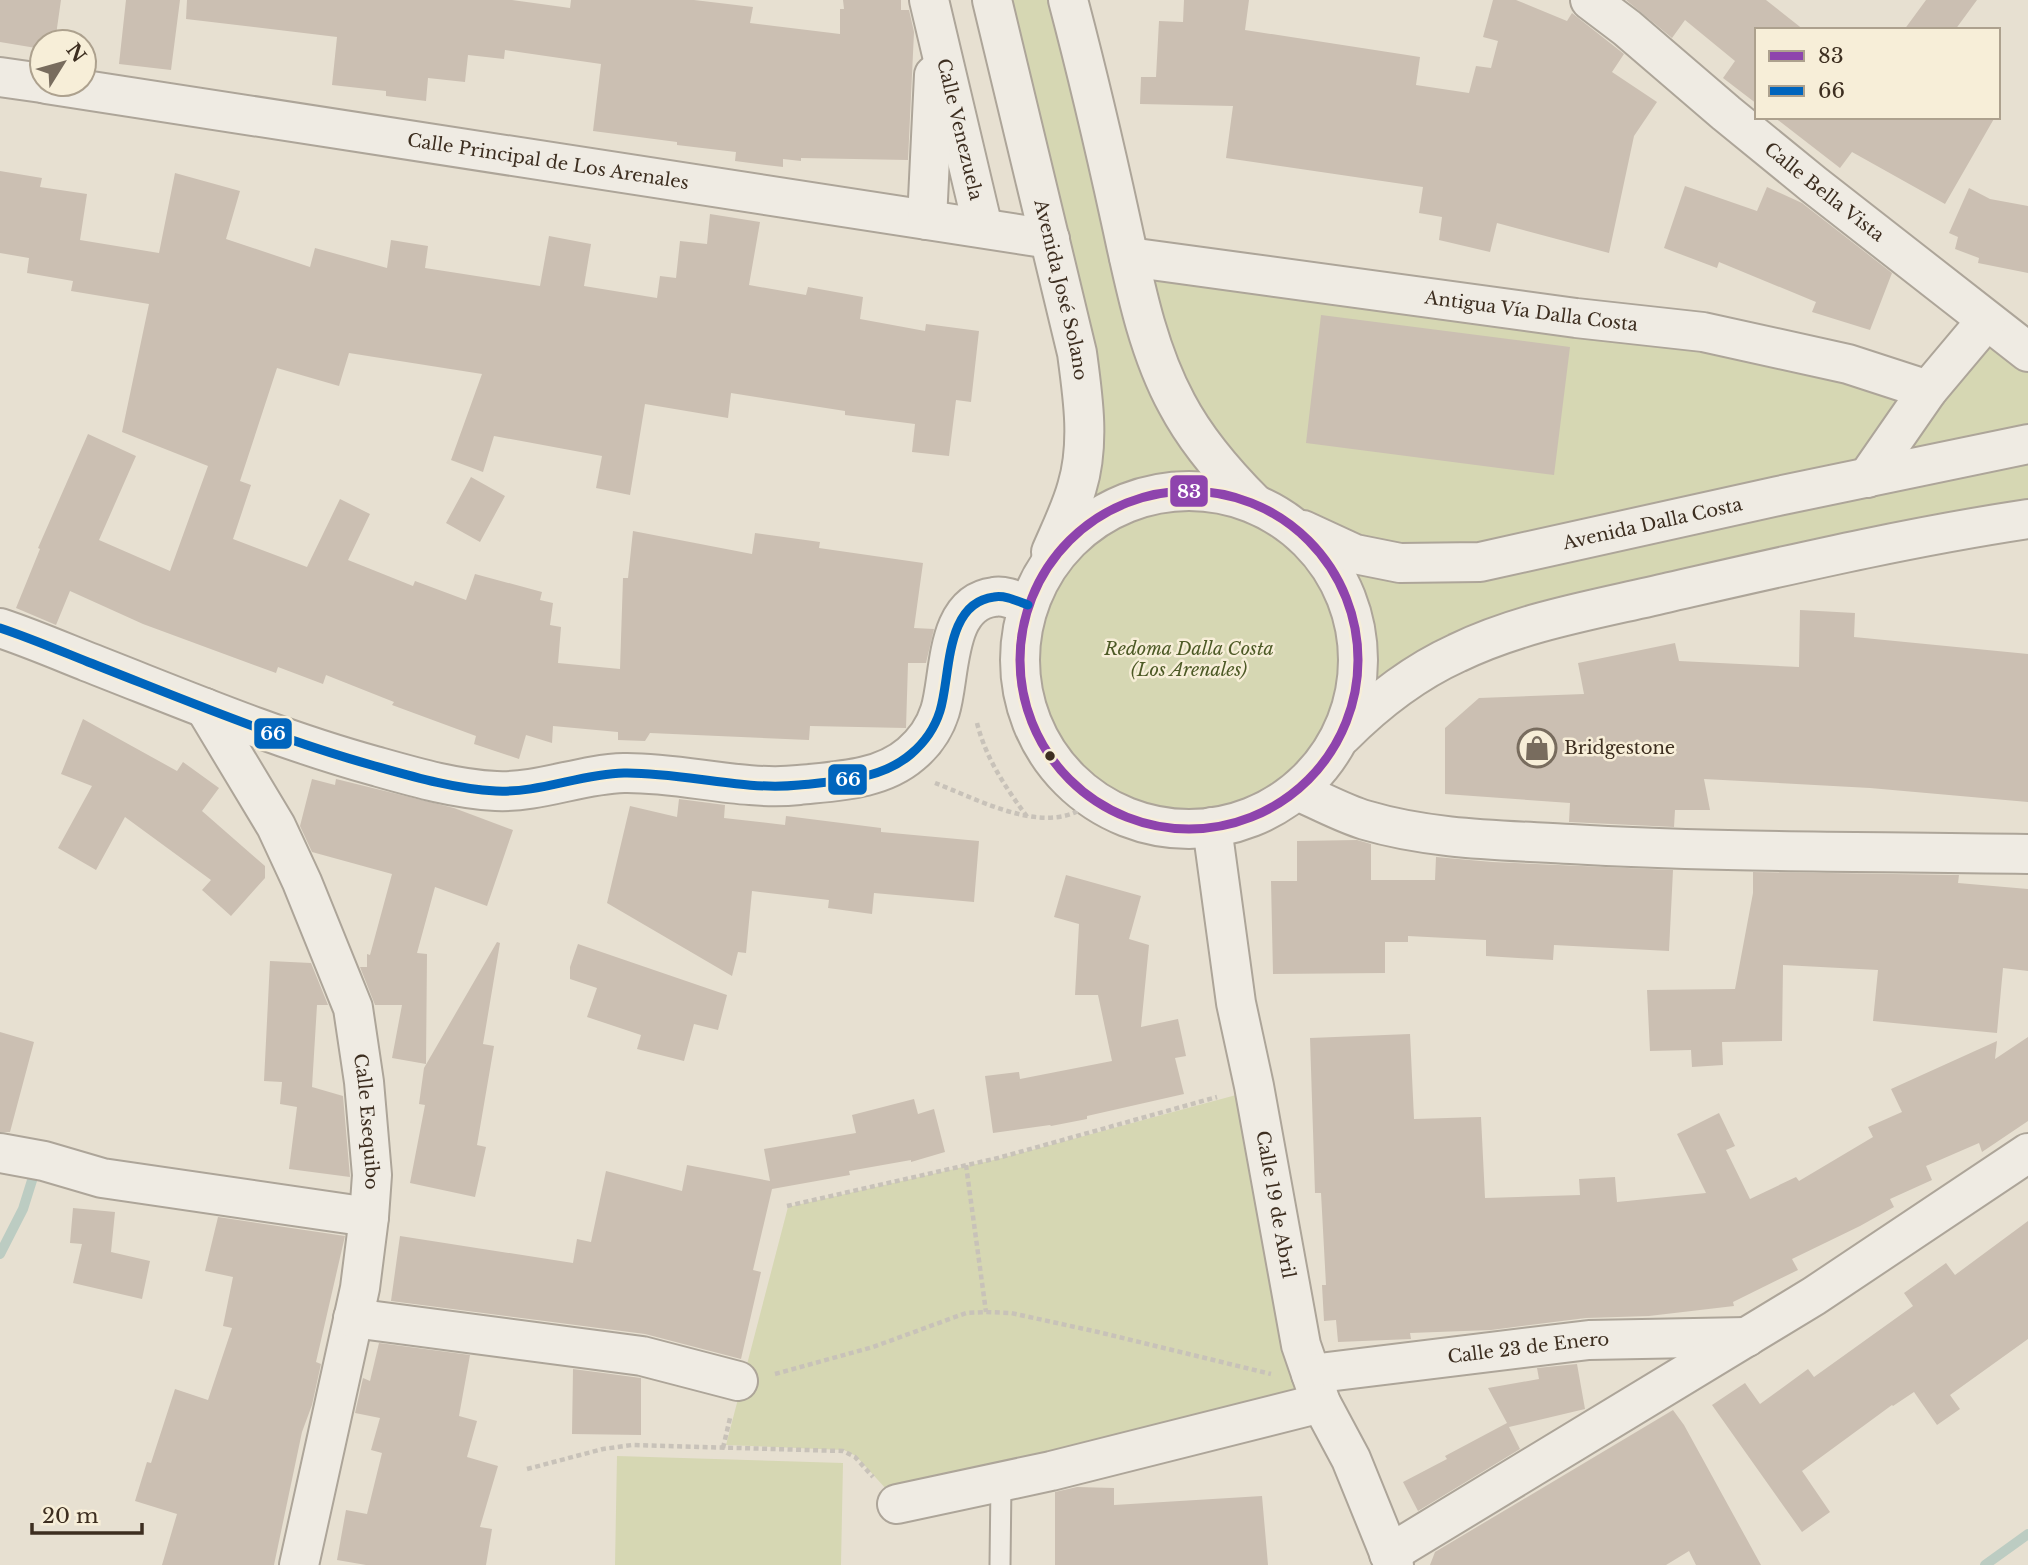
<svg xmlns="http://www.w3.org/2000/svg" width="2028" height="1565" font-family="'Libre Baskerville',serif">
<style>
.green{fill:#d6d7b3}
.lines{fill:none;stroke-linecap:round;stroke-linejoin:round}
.stream{stroke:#bcccc2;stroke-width:10}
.building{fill:#cbbfb2}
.service-casing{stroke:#ada599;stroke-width:23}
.minor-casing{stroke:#ada599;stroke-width:42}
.tertiary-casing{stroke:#ada599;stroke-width:42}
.path{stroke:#c8c2b9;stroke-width:4.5;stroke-dasharray:5 3.5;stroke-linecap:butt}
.service{stroke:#efebe3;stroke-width:19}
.minor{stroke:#efebe3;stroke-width:38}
.tertiary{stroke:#efebe3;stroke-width:38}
.bus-1-casing{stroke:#f7eed8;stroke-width:14}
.bus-2-casing{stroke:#f7eed8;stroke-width:14}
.bus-1{stroke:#8e44ad;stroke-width:9}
.bus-2{stroke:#0065bd;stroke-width:9}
.bus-dot{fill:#3d2e20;stroke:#f7eed8;stroke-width:2.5}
.labels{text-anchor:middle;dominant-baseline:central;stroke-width:5;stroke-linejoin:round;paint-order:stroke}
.street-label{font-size:18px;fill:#3d2e20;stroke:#f7eed8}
.park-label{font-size:18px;font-style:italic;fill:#4d5a26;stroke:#f7eed8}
.poi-label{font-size:18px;fill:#3d2e20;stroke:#f7eed8;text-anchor:start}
.line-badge{stroke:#f7eed8;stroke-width:2.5}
.badge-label{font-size:19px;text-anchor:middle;font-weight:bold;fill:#fff}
</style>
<rect width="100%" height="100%" fill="#e7e0d1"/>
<path class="green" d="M 992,0 L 1068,0 L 1129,257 L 1576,318 L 1927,390 L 1986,321 L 2028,352 L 2028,519 L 1498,636 L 1336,743 C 1324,761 1313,778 1296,791 C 1184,878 1035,807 1020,669 C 1013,603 1068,530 1082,464 Z
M 1251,1091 L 1319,1402 L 898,1502 L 856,1456 L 844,1450 L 726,1445 L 788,1207 L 998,1159 Z
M 617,1456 L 843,1463 L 841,1565 L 615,1565 Z"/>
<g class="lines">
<path class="stream" d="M 0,1254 L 23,1209 L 34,1174
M 1985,1565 L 2028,1534"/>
</g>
<path class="building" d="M 0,0 L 61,0 L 55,42 L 42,42 L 42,49 L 0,42 Z
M 126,0 L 180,0 L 171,70 L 119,64 Z
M 187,0 L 512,0 L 570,8 L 571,0 L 694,0 L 753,7 L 750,23 L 840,34 L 840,9 L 844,9 L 843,0 L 901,0 L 901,10 L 909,10 L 914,32 L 908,160 L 801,158 L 801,161 L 783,159 L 783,167 L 735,161 L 736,152 L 677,145 L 677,142 L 593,131 L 601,64 L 505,50 L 504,59 L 468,55 L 465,82 L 428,78 L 426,101 L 386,96 L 386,91 L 332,85 L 337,37 L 186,19 Z
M 1184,0 L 1249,0 L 1245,30 L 1420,57 L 1416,85 L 1469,93 L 1476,66 L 1491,68 L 1498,41 L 1483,37 L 1493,0 L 1516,0 L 1567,21 L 1572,13 L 1624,54 L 1612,72 L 1657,102 L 1634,136 L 1609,253 L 1497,223 L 1490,252 L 1439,240 L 1442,217 L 1419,213 L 1423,187 L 1226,158 L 1233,106 L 1140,104 L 1141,77 L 1156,77 L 1159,21 L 1183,22 Z
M 1626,0 L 1766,0 L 1804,30 L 1757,30 L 1757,104 L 1723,78 L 1735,61 L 1685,20 L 1672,38 Z
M 1926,0 L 1977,0 L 1955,30 L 1904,30 Z
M 1774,117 L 1995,117 L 1945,204 L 1852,152 L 1840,168 Z
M 0,171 L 42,178 L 40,187 L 87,194 L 80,240 L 159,253 L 175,173 L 240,191 L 226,239 L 310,267 L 315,248 L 387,268 L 391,240 L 428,246 L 425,268 L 540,286 L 549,236 L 591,244 L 584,286 L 657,298 L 660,276 L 676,278 L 680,241 L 707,244 L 710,214 L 760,222 L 749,285 L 806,295 L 808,287 L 863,297 L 860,319 L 925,331 L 926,324 L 979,331 L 971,402 L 956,400 L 949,456 L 912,452 L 915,424 L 845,415 L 845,411 L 731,393 L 728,418 L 645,404 L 630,495 L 596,488 L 602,456 L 494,436 L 483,472 L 451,460 L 482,374 L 349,353 L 339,386 L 277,368 L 240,481 L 251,485 L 233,539 L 307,567 L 340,499 L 370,514 L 348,560 L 413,586 L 415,581 L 466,600 L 475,574 L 542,592 L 540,600 L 553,603 L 550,625 L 561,627 L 558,663 L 620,669 L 623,578 L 628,578 L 633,531 L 752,554 L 755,533 L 820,542 L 819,548 L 923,563 L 914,628 L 934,629 L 926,663 L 908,663 L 906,728 L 810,726 L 809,740 L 650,733 L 645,741 L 618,740 L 618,732 L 553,726 L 552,743 L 526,735 L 519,759 L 474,744 L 476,736 L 392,705 L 394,702 L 326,675 L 323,684 L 278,667 L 276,673 L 143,624 L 70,591 L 56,625 L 16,608 L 40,549 L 38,548 L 88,434 L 136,456 L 99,540 L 170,571 L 208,466 L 122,432 L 149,304 L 71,291 L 73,281 L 27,273 L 29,258 L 0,253 Z
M 1685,186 L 1757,211 L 1767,187 L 1802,203 L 1892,273 L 1870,330 L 1812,312 L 1816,302 L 1719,262 L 1717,268 L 1664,248 Z
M 1969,188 L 1990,199 L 2028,206 L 2028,273 L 1978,263 L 1979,258 L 1955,249 L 1958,237 L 1949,233 Z
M 1321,315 L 1570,347 L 1554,475 L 1306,443 Z
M 471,477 L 505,496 L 480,542 L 446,523 Z
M 1800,610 L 1855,613 L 1854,637 L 2028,654 L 2028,802 L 1870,788 L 1704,779 L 1710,810 L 1675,810 L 1674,827 L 1569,822 L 1570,803 L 1445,794 L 1445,728 L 1479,698 L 1584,694 L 1578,663 L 1675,643 L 1679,661 L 1799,667 Z
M 83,719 L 177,771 L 183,762 L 219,788 L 202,811 L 265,866 L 265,878 L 231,916 L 202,890 L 211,880 L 125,817 L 96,870 L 58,848 L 92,786 L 61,774 Z
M 312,779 L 335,785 L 336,779 L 454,808 L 513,830 L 487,906 L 435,887 L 417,953 L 427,954 L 426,1064 L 392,1058 L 402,1005 L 375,1005 L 360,967 L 367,967 L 367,954 L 370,955 L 392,874 L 312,852 L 300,826 Z
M 679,799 L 725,805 L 724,818 L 785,825 L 786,816 L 881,828 L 881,832 L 979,841 L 974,902 L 874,893 L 872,914 L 828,908 L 829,900 L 752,891 L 746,953 L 738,952 L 732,976 L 607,903 L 630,806 L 677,817 Z
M 1357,840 L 1371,844 L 1371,880 L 1435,880 L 1436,857 L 1492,862 L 1673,870 L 1669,951 L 1554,945 L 1553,960 L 1486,956 L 1486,940 L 1408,936 L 1408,942 L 1385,942 L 1385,973 L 1273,974 L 1271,881 L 1297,881 L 1297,841 Z
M 1753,872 L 1959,875 L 1958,883 L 2028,889 L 2028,971 L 2003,968 L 1997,1033 L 1873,1021 L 1878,970 L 1783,965 L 1782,1041 L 1722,1042 L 1723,1065 L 1692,1067 L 1691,1050 L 1650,1051 L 1647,990 L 1735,989 L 1753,893 Z
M 1066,875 L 1141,896 L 1129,939 L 1149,945 L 1141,1027 L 1178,1019 L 1186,1056 L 1175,1058 L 1184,1094 L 1087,1116 L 1087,1119 L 1051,1126 L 1050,1125 L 993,1133 L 985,1076 L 1019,1072 L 1020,1079 L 1112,1061 L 1098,995 L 1075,995 L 1079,924 L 1054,917 Z
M 497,942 L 500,943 L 483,1044 L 494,1046 L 477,1145 L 486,1147 L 475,1197 L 410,1183 L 425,1105 L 419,1104 L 424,1068 Z
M 578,944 L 727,995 L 718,1030 L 694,1024 L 684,1061 L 637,1049 L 641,1035 L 587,1017 L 597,988 L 570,979 L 570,967 Z
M 270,961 L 311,963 L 328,1005 L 317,1005 L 312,1087 L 343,1096 L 350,1177 L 289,1169 L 297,1107 L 280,1104 L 282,1082 L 264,1081 Z
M 0,1032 L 34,1042 L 10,1132 L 0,1132 Z
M 1410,1034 L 1414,1119 L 1481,1117 L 1485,1198 L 1580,1195 L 1579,1179 L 1615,1177 L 1617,1202 L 1706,1193 L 1677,1134 L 1719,1113 L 1735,1146 L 1726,1150 L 1750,1199 L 1796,1177 L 1799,1181 L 1873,1137 L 1868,1127 L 1902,1112 L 1891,1089 L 1997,1041 L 1995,1059 L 2028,1037 L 2028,1121 L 1982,1152 L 1979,1143 L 1926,1166 L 1932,1180 L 1890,1199 L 1894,1207 L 1860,1226 L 1792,1259 L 1798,1270 L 1733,1302 L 1734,1306 L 1649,1316 L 1586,1318 L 1491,1330 L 1410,1333 L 1411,1339 L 1338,1342 L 1336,1320 L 1324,1321 L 1322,1285 L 1326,1285 L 1321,1193 L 1315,1193 L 1310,1038 Z
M 914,1099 L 918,1114 L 934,1109 L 945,1152 L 911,1162 L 911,1160 L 849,1171 L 850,1175 L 772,1189 L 753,1270 L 761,1272 L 741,1359 L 645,1334 L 391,1301 L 400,1236 L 573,1263 L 577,1239 L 591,1242 L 606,1171 L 682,1191 L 687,1165 L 770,1181 L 764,1149 L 856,1133 L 852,1115 Z
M 73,1208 L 115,1212 L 111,1252 L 150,1261 L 142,1299 L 73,1283 L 82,1244 L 70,1243 Z
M 218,1217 L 345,1236 L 316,1362 L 321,1364 L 312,1405 L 302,1432 L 274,1565 L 162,1565 L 177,1514 L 135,1501 L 147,1462 L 151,1463 L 175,1389 L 208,1400 L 232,1328 L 223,1326 L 233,1277 L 205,1271 Z
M 2028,1221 L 2028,1339 L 1950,1395 L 1960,1409 L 1937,1425 L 1914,1392 L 1893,1406 L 1892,1405 L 1802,1471 L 1830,1512 L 1802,1532 L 1712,1405 L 1745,1383 L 1760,1404 L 1808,1369 L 1814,1377 L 1913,1306 L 1904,1293 L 1946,1263 L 1955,1275 Z
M 379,1343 L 470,1355 L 459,1416 L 477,1421 L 467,1457 L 498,1466 L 480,1527 L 492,1529 L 486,1565 L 366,1565 L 337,1560 L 346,1510 L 367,1514 L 382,1453 L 371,1450 L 380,1418 L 355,1413 L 363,1378 L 370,1381 Z
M 1577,1364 L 1585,1409 L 1509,1427 L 1520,1449 L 1418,1511 L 1403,1482 L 1447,1459 L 1445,1456 L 1507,1423 L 1488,1388 L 1539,1379 L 1537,1368 Z
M 573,1369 L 641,1378 L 641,1435 L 572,1434 Z
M 1673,1410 L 1684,1425 L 1761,1565 L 1696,1565 L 1689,1551 L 1666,1565 L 1430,1565 L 1435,1552 Z
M 1077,1487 L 1114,1488 L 1114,1505 L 1262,1496 L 1268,1565 L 1055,1565 L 1055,1492 Z"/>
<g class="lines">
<defs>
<path id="service" d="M 1000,1565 L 1001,1482"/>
<g id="minor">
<path id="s1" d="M 929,0 L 983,228"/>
<path id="s2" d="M 1590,0 L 1627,28 L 1726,113 L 1813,184 L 2028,352"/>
<path d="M 0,77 L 42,83"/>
<path id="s3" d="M 46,84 L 1050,239"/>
<path d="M 927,220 L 934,75"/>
<path id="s4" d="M 1129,257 L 1576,318 L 1703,332 L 1848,364 L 1928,390"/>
<path d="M 1867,478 L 1928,390 L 1986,321"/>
<path d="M 0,628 C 30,638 58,650 88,662 C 183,699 277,739 375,766 C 414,777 455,789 496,791 C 540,793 580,774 624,773 C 682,772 741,791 799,785 C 837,781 881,780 911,754 C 924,743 935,727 940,711 C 951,676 944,603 994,597 C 1005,595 1017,601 1028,605"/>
<path id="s5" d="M 205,708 L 276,826 L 302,882 L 353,1008 L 364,1082 L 372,1175 L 369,1217 L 360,1288 L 299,1565"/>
<path d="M 1297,791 C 1319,800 1342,813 1365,820 C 1432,840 1502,840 1571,844 C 1723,853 1876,851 2028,854"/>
<path id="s6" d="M 1212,827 L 1236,1003 L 1254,1086 L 1301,1345 L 1321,1403 L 1351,1459 L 1394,1565"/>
<path d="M 0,1153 L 44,1161 L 102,1178 L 369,1217"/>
<path d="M 353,1318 L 642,1356 L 738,1381"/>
<path id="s7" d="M 1311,1374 L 1589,1340 L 1747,1337"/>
<path d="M 897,1504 L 1051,1471 L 1321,1403"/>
<path d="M 1389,1554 L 1814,1296 L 2028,1153"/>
</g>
<g id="tertiary">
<path id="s8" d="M 992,0 L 1077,353 C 1083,397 1090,444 1077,487 C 1071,509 1060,531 1051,552"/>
<path d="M 1068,0 C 1087,72 1104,144 1120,217 C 1134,280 1146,347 1177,404 C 1197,442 1225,474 1255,504"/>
<circle cx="1189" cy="660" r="169"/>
<path id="s9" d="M 1303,530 L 1355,554 L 1400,563 L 1480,562 L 1778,496 L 2028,444"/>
<path d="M 1342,736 C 1376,702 1413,673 1457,653 C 1523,621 1599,609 1670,592 C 1789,565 1908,537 2028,519"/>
</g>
</defs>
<use href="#service" class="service-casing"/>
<use href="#minor" class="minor-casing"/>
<use href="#tertiary" class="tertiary-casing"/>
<path class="path" d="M 977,723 C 986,759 1006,788 1028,818
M 935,783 C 975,798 1034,831 1076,812 C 1082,809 1088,804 1093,799
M 966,1165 L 986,1312
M 787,1206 L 998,1158 L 1217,1097
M 775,1374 L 873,1347 L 966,1313 L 986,1312 L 1011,1313 L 1098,1332 L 1271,1374
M 723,1448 L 730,1418
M 527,1469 L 603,1449 L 632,1445 L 843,1451 L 855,1457 L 873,1477"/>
<use href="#service" class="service"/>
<use href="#minor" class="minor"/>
<use href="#tertiary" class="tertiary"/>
<defs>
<path id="bus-1" d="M1020 660a169 169 0 1 1 338 0a169 169 0 1 1-338 0Z"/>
<path id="bus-2" d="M 0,628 C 30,638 58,650 88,662 C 183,699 277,739 375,766 C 414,777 455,789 496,791 C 540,793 580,774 624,773 C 682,772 741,791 799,785 C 837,781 881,780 911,754 C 924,743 935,727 940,711 C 951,676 944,603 994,597 C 1005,595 1017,601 1028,605"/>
</defs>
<use href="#bus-1" class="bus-1-casing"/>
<use href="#bus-2" class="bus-2-casing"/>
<use href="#bus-1" class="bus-1"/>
<use href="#bus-2" class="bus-2"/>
</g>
<defs>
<symbol id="shop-ring" viewBox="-11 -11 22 22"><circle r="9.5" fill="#f7eed8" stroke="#786c5e" stroke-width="1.5"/><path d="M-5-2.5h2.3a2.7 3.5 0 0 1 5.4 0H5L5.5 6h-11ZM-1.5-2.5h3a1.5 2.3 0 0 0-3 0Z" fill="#786c5e"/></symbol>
</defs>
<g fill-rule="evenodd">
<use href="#shop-ring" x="1515" y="726" width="44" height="44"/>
</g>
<circle class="bus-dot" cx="1050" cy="756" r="6"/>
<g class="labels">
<g class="street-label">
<text stroke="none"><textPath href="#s1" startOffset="133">Calle Venezuela</textPath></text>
<text stroke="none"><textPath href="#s3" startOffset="508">Calle Principal de Los Arenales</textPath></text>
<text stroke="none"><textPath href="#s2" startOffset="303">Calle Bella Vista</textPath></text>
<text stroke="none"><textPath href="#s8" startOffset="298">Avenida José Solano</textPath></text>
<text stroke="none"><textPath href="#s4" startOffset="406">Antigua Vía Dalla Costa</textPath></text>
<text stroke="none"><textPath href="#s9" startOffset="360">Avenida Dalla Costa</textPath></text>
<text stroke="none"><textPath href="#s5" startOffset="450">Calle Esequibo</textPath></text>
<text stroke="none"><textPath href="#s6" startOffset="383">Calle 19 de Abril</textPath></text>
<text stroke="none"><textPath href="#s7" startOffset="219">Calle 23 de Enero</textPath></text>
</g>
<g class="park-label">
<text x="1189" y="649">Redoma Dalla Costa<tspan x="1189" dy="21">(Los Arenales)</tspan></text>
</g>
<g class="poi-label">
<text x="1564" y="748">Bridgestone</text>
</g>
</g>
<g class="line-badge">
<rect x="1169" y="474" width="40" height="34" rx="7" fill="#8e44ad"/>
<rect x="253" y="717" width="40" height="33" rx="7" fill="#0065bd"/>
<rect x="827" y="763" width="41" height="33" rx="7" fill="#0065bd"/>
</g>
<g class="badge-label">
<text x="1189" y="498">83</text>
<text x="273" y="740">66</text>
<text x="848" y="786">66</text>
</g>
<rect x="1755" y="28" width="245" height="91" fill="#f7eed8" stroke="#ada18e" stroke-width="2"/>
<rect x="1769" y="51" width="35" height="10" fill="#8e44ad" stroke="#ada18e" stroke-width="2"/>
<text x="1818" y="63" font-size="21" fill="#3d2e20">83</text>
<rect x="1769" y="86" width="35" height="10" fill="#0065bd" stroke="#ada18e" stroke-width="2"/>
<text x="1818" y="98" font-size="21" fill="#3d2e20">66</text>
<g transform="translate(63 63) rotate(53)"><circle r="33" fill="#f7eed8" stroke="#ada18e" stroke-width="2"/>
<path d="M0-5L12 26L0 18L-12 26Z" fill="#786c5e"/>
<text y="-10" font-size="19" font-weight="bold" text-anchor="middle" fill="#3d2e20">N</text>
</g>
<path d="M32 1523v10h110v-10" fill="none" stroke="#3d2e20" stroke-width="3.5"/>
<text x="42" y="1523" font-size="21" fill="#3d2e20" stroke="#f7eed8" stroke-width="5" paint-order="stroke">20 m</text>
</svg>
